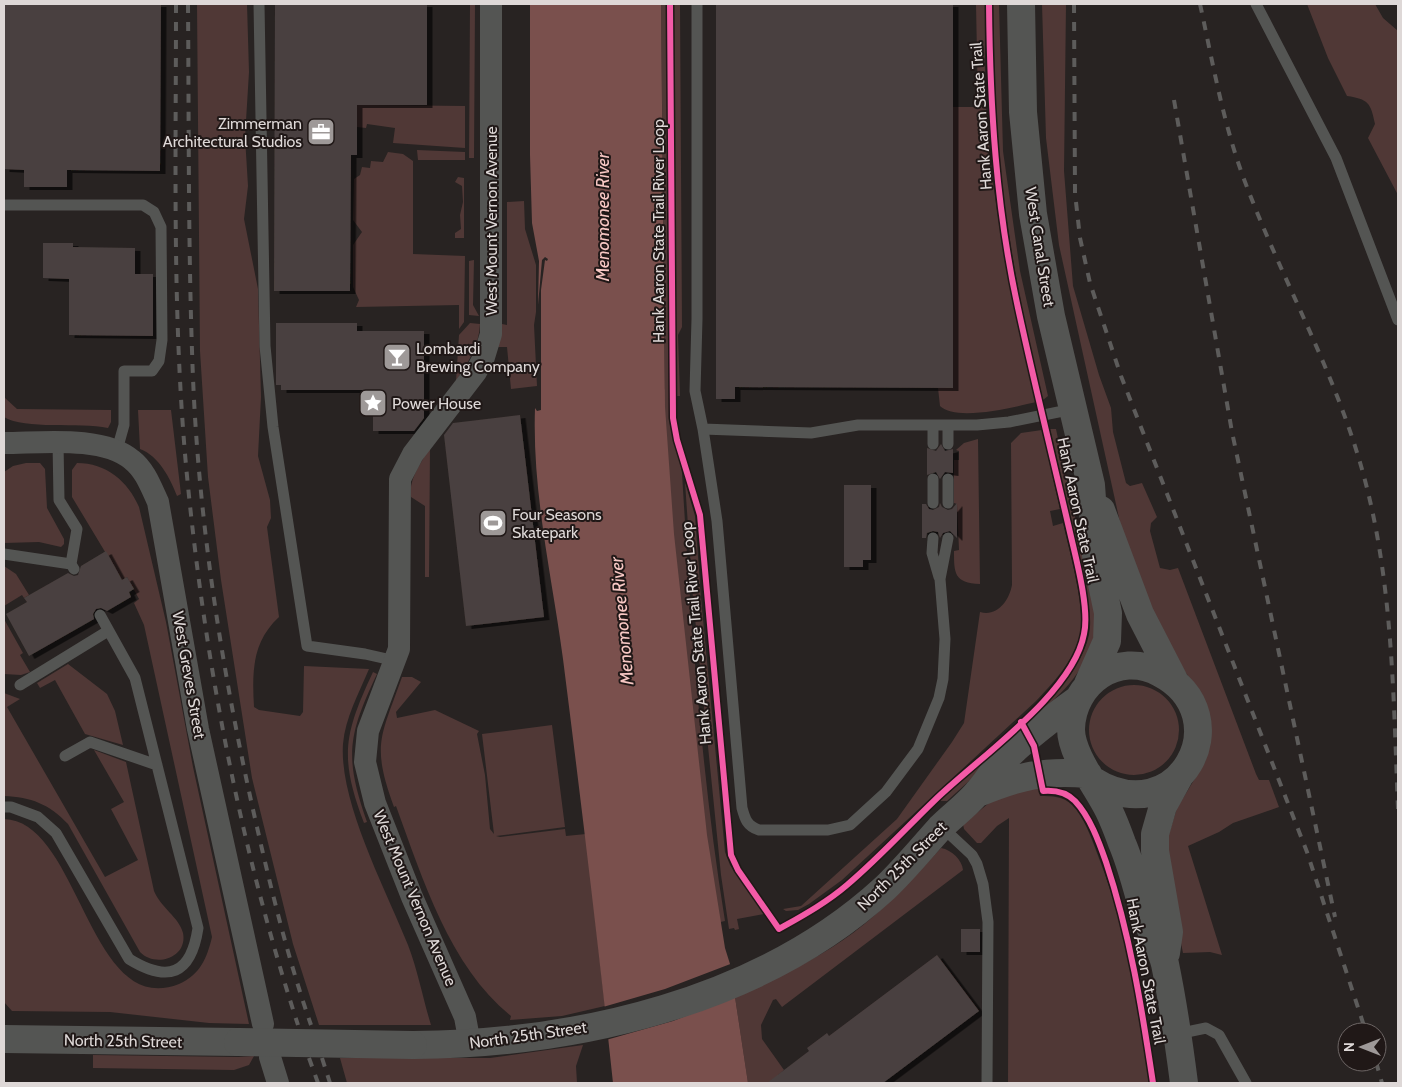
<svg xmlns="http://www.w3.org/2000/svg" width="1402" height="1087" font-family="Cabin,sans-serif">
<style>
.green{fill:#503836}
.water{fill:#7a504d}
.pier{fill:#282322}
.building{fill:#4a403f;filter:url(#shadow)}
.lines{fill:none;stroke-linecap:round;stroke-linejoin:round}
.service{stroke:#545553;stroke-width:11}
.minor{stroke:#545553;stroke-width:22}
.tertiary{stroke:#545553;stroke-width:28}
.rail{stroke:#5d5c5b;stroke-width:4;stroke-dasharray:9 9;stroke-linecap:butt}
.tertiary-bridge{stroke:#545553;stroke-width:28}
.cycleway-casing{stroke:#201817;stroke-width:9}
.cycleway{stroke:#f35aa7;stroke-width:6}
.labels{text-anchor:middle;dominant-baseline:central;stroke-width:4;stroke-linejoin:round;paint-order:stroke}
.street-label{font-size:16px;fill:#ded8d7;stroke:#201817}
.poi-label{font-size:16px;fill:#ded8d7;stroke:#201817;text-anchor:start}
.water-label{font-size:18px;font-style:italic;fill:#f8c8c4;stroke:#201817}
</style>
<defs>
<filter id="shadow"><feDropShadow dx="5.5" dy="3" stdDeviation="0" flood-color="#0009"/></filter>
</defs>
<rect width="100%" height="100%" fill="#282322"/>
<path class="green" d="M 197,4 L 247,4 L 249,72 L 245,137 L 248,186 L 244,219 L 258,289 L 261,397 L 258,456 L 270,500 L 271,518 L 267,527 L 279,617 C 252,642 252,672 254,707 L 259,710 L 300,716 L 303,712 L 304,666 L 369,669 C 359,693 345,718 343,744 C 339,802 386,890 408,945 C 418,971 423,999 431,1025 L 319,1025 L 293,944 L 252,778 L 221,580 L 208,477 L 200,351 Z
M 470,4 L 475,4 L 474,158 L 469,158 Z
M 661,4 L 667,4 L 669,418 C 671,437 681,454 682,473 C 691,623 701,773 725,921 L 716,923 L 657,439 L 662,392 L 665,389 Z
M 674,4 L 680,4 L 682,327 L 678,335 L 680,396 L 676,396 Z
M 976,4 L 985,4 C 985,43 984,83 987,122 C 994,217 1014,309 1036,402 C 1015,407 956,422 940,406 L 938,388 L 953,387 L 953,107 L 978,107 Z
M 993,4 L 999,4 L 1003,151 L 1020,271 L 1048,396 L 1043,400 C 1031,349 1019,299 1011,247 C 997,167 994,85 993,4 Z
M 1042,4 L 1066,4 L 1064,171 L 1073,286 L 1099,375 L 1111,408 L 1113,432 L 1126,483 L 1130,486 L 1142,483 L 1157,517 L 1151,523 L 1150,531 L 1160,568 L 1170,570 L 1178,568 L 1256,774 L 1259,780 L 1269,780 L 1279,807 L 1233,823 L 1219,832 L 1188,846 L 1222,955 L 1210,952 L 1183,953 L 1181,943 L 1169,865 L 1168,837 L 1177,808 L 1205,762 L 1211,738 L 1210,720 L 1202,695 L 1183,669 L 1155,620 L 1121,527 L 1059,245 L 1046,138 Z
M 1307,4 L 1375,4 L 1383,18 L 1398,31 L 1398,195 L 1368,138 L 1375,124 C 1371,103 1368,99 1347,96 L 1328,58 Z
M 354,76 L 372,105 L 465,106 L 465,148 L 393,143 L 395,128 L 367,124 L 366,128 L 357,127 Z
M 417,150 L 465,152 L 465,160 L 418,160 Z
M 388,152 L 403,154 L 413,161 L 413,254 L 465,256 L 464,322 L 459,329 L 459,305 L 356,307 L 359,300 L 353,287 L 353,245 L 362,232 L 353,220 L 354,179 L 360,175 L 362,167 L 370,168 L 371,161 L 383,162 Z
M 458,177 L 464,178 L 464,238 L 455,238 L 455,233 L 461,229 L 460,215 L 463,202 L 462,186 L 455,182 Z
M 524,201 L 525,229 L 536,265 L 536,312 L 534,325 L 537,386 L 511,389 L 507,347 L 498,347 L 502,324 L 507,325 L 507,202 Z
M 474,260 L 473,305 L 479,316 L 469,315 L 469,261 Z
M 470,323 L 480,324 C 479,346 468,363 456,381 L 459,335 Z
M 4,397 L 17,409 L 111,410 L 111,422 L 108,428 C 79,422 25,430 4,417 Z
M 138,410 L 171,410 L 181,494 L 177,496 C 170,478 159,456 140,449 Z
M 1050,429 L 1056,429 C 1066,478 1078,526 1087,575 C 1091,594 1098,617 1094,636 C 1085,674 1058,698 1028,721 C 1053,697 1080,671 1089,635 C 1093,616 1086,593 1082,575 C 1073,526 1061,477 1050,429 Z
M 1042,430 L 1060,509 L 1050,511 L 1053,526 L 1063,523 C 1069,550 1086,608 1080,634 C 1074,661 1054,682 1036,701 L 842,880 L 809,904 L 798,910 L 786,911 L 783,909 L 801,906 L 897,819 L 952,742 L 964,723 L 980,612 C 997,617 1009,601 1012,585 L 1011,443 L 1021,433 Z
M 978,439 L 980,584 C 954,583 954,573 954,551 L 959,550 L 957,504 L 954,503 L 954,460 L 959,460 L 959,451 L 956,450 L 964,443 Z
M 430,447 L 429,577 L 425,577 L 425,506 L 411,497 C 408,479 422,462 430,447 Z
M 26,463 L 40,463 L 45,469 L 47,508 L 64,539 L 64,544 L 61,547 L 39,542 L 4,543 L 4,472 L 13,466 Z
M 77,463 C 106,463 128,481 139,507 L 166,622 L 193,767 L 249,1024 L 209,1023 L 110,1012 L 12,1011 L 4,1002 L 4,819 C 80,821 89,1020 179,984 C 200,975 207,958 212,937 L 144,625 L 134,603 L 139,599 L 127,577 L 122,580 L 72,497 L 72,470 Z
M 685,482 L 695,516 L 700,584 L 692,584 Z
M 4,566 L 16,574 L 29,595 L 24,598 L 22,595 L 4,606 Z
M 700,587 L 725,852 L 730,865 L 764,914 L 737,919 L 739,929 L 735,930 L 734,928 L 729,929 L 721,875 L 692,588 Z
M 4,619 L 23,653 L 20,655 L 30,672 L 21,675 L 4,674 Z
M 68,664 L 107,694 L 115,711 L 123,745 L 85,734 L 55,680 L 40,688 L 37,683 Z
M 373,672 L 377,674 C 348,735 344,757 367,822 L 364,823 C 339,757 344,734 373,672 Z
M 402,677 L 412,677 L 421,682 L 396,712 L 397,718 L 435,710 L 479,731 L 477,734 L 485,775 L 490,829 L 494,834 L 482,734 L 552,725 L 565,827 L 496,836 L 500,837 L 565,829 L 566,836 L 586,834 L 605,1006 L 562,1016 L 510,1020 L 511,1016 C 450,967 423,880 396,806 L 394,807 C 371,744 381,737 402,677 Z
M1089 730a45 45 0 1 1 90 0a45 45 0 1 1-90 0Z
M 4,693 L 20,699 L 7,707 L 105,877 L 138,860 L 111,809 L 124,802 L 94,750 L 126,762 L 154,891 C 161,908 179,917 183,933 C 188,958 155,968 140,952 L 68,824 C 49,804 31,797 4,796 Z
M 1017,731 L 1023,732 L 947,801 L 940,801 Z
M 1038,783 L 1040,796 C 1052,796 1063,796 1072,805 C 1084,817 1091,837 1097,853 C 1126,926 1139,1005 1149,1083 L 1008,1083 L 1009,818 L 997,826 L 981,843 L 977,843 L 964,829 L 963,824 L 994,799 Z
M 941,848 C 952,850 962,860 963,870 L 782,1007 L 776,999 L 773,1000 L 761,1025 L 762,1039 L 784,1070 L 778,1075 L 784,1083 L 748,1083 L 735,997 C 775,978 817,960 853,933 C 886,908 913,878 941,848 Z
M 583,1045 L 576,1066 L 577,1083 L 347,1083 L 340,1058 L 490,1058 Z
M 93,1055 L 238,1057 L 254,1056 L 249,1065 L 234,1070 L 93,1068 Z"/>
<path class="water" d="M 530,4 L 661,4 L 665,407 L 674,534 L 707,835 L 725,948 L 730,964 L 748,1083 L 613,1083 C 598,942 581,801 563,659 C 552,576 532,493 535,408 L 537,411 L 541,410 L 541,290 L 545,260 L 547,261 L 548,259 L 545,257 L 542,260 L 538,305 L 539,261 L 532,223 L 530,155 Z"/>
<path class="pier" d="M 733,963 L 737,996 L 673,1021 L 606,1040 L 603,1007 L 665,989 Z"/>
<path class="building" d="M 4,4 L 161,4 L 160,171 L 67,170 L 67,187 L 24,187 L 24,170 L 4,169 Z
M 275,4 L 427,4 L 427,105 L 357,105 L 357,155 L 351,155 L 350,291 L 274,291 Z
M 716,4 L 953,4 L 953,388 L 735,387 L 735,399 L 716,399 Z
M 43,243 L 73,243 L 73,247 L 135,248 L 135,274 L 153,274 L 153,336 L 69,335 L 69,279 L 43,278 Z
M 276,323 L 357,323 L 357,331 L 424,331 L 424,418 L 414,431 L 373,431 L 373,390 L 281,390 L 281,385 L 276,385 Z
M 520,415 L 544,617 L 466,626 L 444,435 L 453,423 Z
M 941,444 L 945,451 L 953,449 L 953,473 L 945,472 L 940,479 L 936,472 L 927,475 L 927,448 L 936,451 Z
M 844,485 L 871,485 L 871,560 L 863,560 L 863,567 L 844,567 Z
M 940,503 L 942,507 L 948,510 L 952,509 L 957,503 L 957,538 L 950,531 L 943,533 L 940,538 L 938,532 L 933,531 L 927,533 L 926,538 L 922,538 L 922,504 L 926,504 L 929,509 L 933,510 L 939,507 Z
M 106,551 L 122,580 L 127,577 L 134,589 L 129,592 L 131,597 L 107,611 L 101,608 L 96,609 L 93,614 L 94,619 L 29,656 L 6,614 L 27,602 L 24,598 L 68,573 L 74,576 L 78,575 L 81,566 Z
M 961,929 L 980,929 L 980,952 L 961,952 Z
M 937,955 L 979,1011 L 883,1083 L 767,1083 L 809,1051 L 807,1048 L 827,1033 L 829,1036 Z"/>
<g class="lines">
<path class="service" d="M 259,4 L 265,346 L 273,427 L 307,646 L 365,654 L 396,661
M 697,4 L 697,319 L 695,391 L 703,429 L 811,433 L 858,425 L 977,425 L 1009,422 L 1073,409
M 1256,4 L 1336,158 L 1398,320
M 4,205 L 143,205 L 154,212 L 161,227 L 162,340 L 159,361 L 152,371 L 124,371 L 124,425 L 117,450
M 948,425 L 948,444
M 703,429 L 717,521 L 742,808 C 745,819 747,826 759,830 L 828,830 L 850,825 L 886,792 L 918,749 L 939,698 L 943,679 L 945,639 L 940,579 L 948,538
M 58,442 L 59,500 L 77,529 L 71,564 L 74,569
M 933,444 L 933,425
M 948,479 L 948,503
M 933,503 L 933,479
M 933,538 L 932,553 L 939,577
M 4,554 L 71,564
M 20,685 L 108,631
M 65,756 L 90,742 L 157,765
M 4,807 L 11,807 L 38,817 L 56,833 L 129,959 C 168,983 191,975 198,928 L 135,678 L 100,615
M 942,827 L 972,855 L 977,864 L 983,884 L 988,922 L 987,1083
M 1177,1034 L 1206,1028 L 1219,1035 L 1246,1083"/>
<path class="minor" d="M 4,443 C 40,443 103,435 132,460 C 145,470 151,487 158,502 L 198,729 L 263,1024
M 470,1044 L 465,1017 L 412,897 L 375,803 L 365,762 L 368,731 L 399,649 L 400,479 L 413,454 L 476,372 L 484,357 L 491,334 L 491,4
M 270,1057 L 278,1083"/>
<path class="tertiary" d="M 1021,4 L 1023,112 L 1033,214 L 1051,316 L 1091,485 L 1096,555 L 1108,613 L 1107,641 L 1088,684
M 1101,510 L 1140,614 L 1175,682
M 1092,780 C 1178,835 1242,716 1160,673 C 1118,650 1072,683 1071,729 C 1071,755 1098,788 1109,811 C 1114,821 1118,832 1122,843 C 1132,866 1137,891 1145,915 C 1150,931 1161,947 1165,964 C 1173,1003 1179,1044 1184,1083
M 978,793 C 1020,776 1043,770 1088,774
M 1166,953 L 1169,932 L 1155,851 L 1155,834 L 1163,806 L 1179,777
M 4,1039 L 238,1042
M 413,1045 C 577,1044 761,1002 885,888 C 904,870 922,848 940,828 C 952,816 966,806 977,793 C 985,785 991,774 999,765 C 1019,743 1052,718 1077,700"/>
<path class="rail" d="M 176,4 C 176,161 172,319 187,476 C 205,662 240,847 298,1025
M 188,4 C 189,128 188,253 193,378 C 199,524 222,671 254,814 C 270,885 287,956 311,1025
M 1074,4 L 1075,193 L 1080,238 L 1090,283 L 1121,376 L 1307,852 L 1366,1032
M 1200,4 C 1212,59 1222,117 1241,171 C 1276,268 1329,359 1359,459 C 1393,572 1393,691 1398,809
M 1174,100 L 1232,432 L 1335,917
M 309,1058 L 318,1083
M 322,1058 L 330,1083
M 1376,1062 L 1382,1083"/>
<path class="tertiary-bridge" d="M 238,1042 L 413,1045"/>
<defs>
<path id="cycleway" d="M 670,4 L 673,418 L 677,440 L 700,515 L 731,855 L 738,870 L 779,929 C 802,916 826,903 847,885 C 878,859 906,828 935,800 C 978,758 1073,694 1084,634 C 1090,608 1075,555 1069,528 C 1052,455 1034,382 1018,308 C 996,208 990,106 989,4
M 1021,722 L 1034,746 L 1043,791 C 1055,790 1066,792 1075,801 C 1090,817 1099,842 1106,862 C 1130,934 1142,1009 1153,1083"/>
</defs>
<use href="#cycleway" class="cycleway-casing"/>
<use href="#cycleway" class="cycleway"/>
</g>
<defs>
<symbol id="office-square" viewBox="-11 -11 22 22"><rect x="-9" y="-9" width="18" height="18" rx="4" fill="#9e9998" stroke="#201817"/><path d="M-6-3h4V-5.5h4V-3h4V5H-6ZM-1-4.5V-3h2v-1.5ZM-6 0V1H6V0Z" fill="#fff"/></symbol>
<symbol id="bar-square" viewBox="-11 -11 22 22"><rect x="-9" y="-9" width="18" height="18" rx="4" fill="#9e9998" stroke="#201817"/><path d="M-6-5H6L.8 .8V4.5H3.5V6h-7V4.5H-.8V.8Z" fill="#fff"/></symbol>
<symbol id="sight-square" viewBox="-11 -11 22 22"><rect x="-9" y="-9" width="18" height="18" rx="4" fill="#9e9998" stroke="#201817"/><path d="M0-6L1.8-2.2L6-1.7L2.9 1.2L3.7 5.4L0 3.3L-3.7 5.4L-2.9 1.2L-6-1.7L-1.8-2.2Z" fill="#fff"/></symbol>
<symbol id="stadium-square" viewBox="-11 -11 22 22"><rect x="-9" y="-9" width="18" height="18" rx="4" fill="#9e9998" stroke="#201817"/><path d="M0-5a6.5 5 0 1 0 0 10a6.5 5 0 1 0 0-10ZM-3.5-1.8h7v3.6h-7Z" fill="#fff"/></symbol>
</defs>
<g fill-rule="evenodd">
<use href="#office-square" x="305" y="116" width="32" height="32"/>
<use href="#bar-square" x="381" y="341" width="32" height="32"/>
<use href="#sight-square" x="357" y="387" width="32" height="32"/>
<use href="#stadium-square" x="477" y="507" width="32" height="32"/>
</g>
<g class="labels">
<g class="street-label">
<text transform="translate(981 116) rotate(-94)">Hank Aaron State Trail</text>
<text transform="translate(491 221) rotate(-90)">West Mount Vernon Avenue</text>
<text transform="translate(658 231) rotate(-90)">Hank Aaron State Trail River Loop</text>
<text transform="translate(1040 247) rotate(81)">West Canal Street</text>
<text transform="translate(1078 510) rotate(78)">Hank Aaron State Trail</text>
<text transform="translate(696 633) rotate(-95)">Hank Aaron State Trail River Loop</text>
<text transform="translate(189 675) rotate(80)">West Greves Street</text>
<text transform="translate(902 866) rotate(-45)">North 25th Street</text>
<text transform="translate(415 898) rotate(67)">West Mount Vernon Avenue</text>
<text transform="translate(1146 971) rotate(79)">Hank Aaron State Trail</text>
<text transform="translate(528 1035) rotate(-8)">North 25th Street</text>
<text transform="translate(123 1041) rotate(1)">North 25th Street</text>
</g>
<g class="poi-label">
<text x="302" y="123" text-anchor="end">Zimmerman<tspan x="302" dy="18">Architectural Studios</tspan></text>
<text x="416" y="348">Lombardi<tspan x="416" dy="18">Brewing Company</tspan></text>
<text x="392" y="403">Power House</text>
<text x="512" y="514">Four Seasons<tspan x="512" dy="18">Skatepark</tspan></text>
</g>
<g class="water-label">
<text transform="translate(603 217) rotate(-90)">Menomonee River</text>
<text transform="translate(622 621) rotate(-95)">Menomonee River</text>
</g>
</g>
<rect width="1402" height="1087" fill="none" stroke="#ded8d7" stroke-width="10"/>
<g transform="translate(1362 1047) rotate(270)"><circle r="24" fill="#201817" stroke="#6c6564"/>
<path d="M0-4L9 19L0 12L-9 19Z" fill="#9e9998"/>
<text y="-8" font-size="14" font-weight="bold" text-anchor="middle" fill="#ded8d7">N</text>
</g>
</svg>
